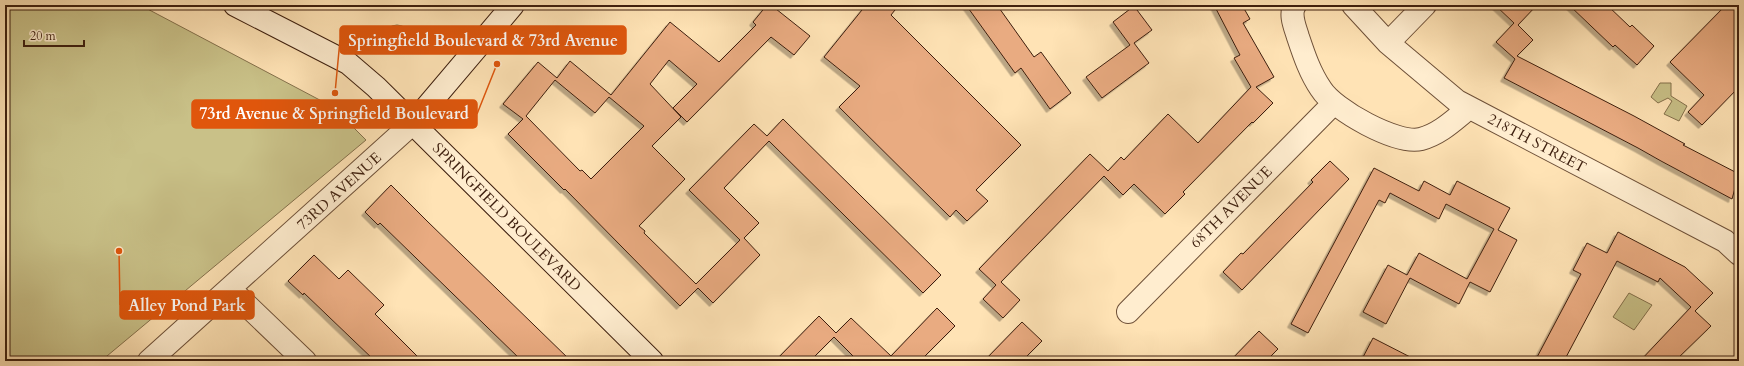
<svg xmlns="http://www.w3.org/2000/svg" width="1744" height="366" font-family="Cardo,serif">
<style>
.green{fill:#c9c188;stroke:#84704b}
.building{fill:#e9ab81;stroke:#3e1f0e;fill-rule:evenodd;filter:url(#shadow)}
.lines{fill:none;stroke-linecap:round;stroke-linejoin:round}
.street-casing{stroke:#6e5038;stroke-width:24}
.secondary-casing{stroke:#3e1f0e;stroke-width:24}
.street{stroke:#ffedcf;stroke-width:22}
.secondary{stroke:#ffedcf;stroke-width:22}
.labels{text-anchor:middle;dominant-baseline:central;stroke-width:3.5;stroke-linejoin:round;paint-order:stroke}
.street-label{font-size:15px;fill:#3e1f0e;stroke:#ffedcf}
.leader{fill:none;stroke:#e0560c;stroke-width:1.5}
.callout-dot{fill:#e0560c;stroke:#ffedcf;stroke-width:1.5}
.callout{fill:#e0560c;stroke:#e0560c;stroke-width:1.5}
.callout-label{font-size:16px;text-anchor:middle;font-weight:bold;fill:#fff}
</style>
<defs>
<filter id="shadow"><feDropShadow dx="-3.5" dy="3.5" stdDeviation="0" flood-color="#0004"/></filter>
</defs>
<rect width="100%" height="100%" fill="#ffe3b5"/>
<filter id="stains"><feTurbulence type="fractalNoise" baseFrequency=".005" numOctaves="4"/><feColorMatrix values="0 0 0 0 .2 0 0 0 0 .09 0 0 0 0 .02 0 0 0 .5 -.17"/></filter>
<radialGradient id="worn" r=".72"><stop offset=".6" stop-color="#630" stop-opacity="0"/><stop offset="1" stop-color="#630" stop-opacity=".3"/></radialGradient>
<path class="green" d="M 5,5 L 140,5 L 333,107 L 366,140 L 101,361 L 5,361 Z
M384 38a13 13 0 1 1 26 0a13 13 0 1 1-26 0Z
M 1660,83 L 1671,83 L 1671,96 L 1687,106 L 1679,121 L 1664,114 L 1672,101 L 1668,98 L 1658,103 L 1651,97 Z
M 1629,293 L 1652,305 L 1634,330 L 1613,317 Z"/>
<path class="building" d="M 767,5 L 771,5 L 810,36 L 794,55 L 771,37 L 687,122 L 673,108 L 697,84 L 669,60 L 650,84 L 681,117 L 652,146 L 685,179 L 639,226 L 645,231 L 644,233 L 696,284 L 740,240 L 689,190 L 754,124 L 767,136 L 783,119 L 941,275 L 923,293 L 769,141 L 724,188 L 759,223 L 744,238 L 760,255 L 713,303 L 698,288 L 680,306 L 565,189 L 564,190 L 508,134 L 523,119 L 503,104 L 538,62 L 557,78 L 570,61 L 611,95 L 670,22 L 719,62 L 756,25 L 753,22 ZM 555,80 L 595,113 L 609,97 L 644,126 L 591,179 L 582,170 L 580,171 L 526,116 Z
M 866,5 L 899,5 L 891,15 L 1021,145 L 976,190 L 988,201 L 967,221 L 956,210 L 950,217 L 839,107 L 860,86 L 824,57 Z
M 966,5 L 997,5 L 1034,57 L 1041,52 L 1071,93 L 1050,109 L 1021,68 L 1015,73 Z
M 1214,5 L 1242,5 L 1250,19 L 1243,23 L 1274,77 L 1256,87 L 1273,103 L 1253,123 L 1252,122 L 1183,192 L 1185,194 L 1165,214 L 1134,184 L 1123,195 L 1104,176 L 1001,282 L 1020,300 L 1003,318 L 983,299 L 996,285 L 979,269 L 1090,154 L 1108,171 L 1121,157 L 1124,160 L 1168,114 L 1198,143 L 1251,87 L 1234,58 L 1240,55 Z
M 1495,5 L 1537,5 L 1518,25 L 1533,40 L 1517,56 L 1634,116 L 1685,144 L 1683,145 L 1739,174 L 1732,199 L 1661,161 L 1638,148 L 1504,78 L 1515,59 L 1496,42 L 1514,23 Z
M 1569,5 L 1607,5 L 1630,27 L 1632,25 L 1654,46 L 1637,65 L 1615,45 L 1613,47 Z
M 1726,5 L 1739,5 L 1739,87 L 1702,125 L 1688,112 L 1704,95 L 1670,62 Z
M 1134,6 L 1152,30 L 1134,43 L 1149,63 L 1102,98 L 1086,77 L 1130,45 L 1113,22 Z
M 1330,161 L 1349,179 L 1242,290 L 1223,272 L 1241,253 L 1243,254 L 1313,182 L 1311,180 Z
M 1374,168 L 1419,191 L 1424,181 L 1450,195 L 1457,181 L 1510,208 L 1498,230 L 1517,240 L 1490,292 L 1470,282 L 1459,304 L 1410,278 L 1386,324 L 1363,312 L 1388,265 L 1407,275 L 1419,253 L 1467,279 L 1494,229 L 1446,204 L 1439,219 L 1390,193 L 1385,203 L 1379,200 L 1308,333 L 1291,324 Z
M 391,185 L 427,221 L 571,361 L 522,361 L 380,223 L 378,225 L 365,212 Z
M 1618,232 L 1685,267 L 1713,293 L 1695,311 L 1711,326 L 1675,361 L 1640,361 L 1691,307 L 1660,278 L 1658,282 L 1617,261 L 1564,361 L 1535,361 L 1581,274 L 1573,270 L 1587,243 L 1607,253 Z
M 314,255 L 339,279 L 348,270 L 384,305 L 375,314 L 422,361 L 375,361 L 304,293 L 303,295 L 288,281 Z
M 937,308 L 955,326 L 920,361 L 858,361 L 834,337 L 810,361 L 775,361 L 819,316 L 836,333 L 851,318 L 891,356 Z
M 1022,322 L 1042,341 L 1022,361 L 984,361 Z
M 1259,331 L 1278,349 L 1266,361 L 1230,361 Z
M 1373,338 L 1418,361 L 1361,361 Z"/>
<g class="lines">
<defs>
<path id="street" d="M 1295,5 C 1289,14 1295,27 1298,37 C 1304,55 1310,73 1321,89 C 1334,110 1397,145 1421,139 C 1440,134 1454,120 1469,108
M 1353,5 L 1388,43 L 1457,101 L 1725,241 L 1739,254
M 1388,43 L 1425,5
M 230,289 L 305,361
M 1128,312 L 1334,103
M 149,361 L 413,123"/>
<path id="secondary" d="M 235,5 L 348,63 L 376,87 L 652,361
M 413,123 L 513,5"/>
</defs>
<use href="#street" class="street-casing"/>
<use href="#secondary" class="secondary-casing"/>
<use href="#street" class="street"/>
<use href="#secondary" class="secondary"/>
</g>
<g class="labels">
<g class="street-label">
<text transform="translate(1537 143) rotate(28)">218TH STREET</text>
<text transform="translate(339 191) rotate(-42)">73RD AVENUE</text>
<text transform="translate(1231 207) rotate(-45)">68TH AVENUE</text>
<text transform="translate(507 217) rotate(45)">SPRINGFIELD BOULEVARD</text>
</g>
</g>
<path class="leader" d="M335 93L340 40M497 64L477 114M119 251L120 305"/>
<g class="callout-dot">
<circle cx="335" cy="93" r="4"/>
<circle cx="497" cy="64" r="4"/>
<circle cx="119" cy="251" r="4"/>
</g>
<g class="callout">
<rect x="340" y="26" width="286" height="28" rx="4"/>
<rect x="192" y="100" width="285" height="28" rx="4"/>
<rect x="120" y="291" width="134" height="28" rx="4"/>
</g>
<g class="callout-label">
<text x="483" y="46">Springfield Boulevard &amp; 73rd Avenue</text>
<text x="334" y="119">73rd Avenue &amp; Springfield Boulevard</text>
<text x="187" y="311">Alley Pond Park</text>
</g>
<rect width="1744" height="366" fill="none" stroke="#ffe3b5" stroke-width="20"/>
<rect x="6" y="6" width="1732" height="354" fill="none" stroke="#3e1f0e" stroke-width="2"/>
<rect x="10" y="10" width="1724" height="346" fill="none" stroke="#3e1f0e"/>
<path d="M24 40v6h60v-6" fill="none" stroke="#3e1f0e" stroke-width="2"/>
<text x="30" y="40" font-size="12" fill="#3e1f0e" stroke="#ffedcf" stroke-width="3" paint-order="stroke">20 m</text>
<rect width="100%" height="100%" filter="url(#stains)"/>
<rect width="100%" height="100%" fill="url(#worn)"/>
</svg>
